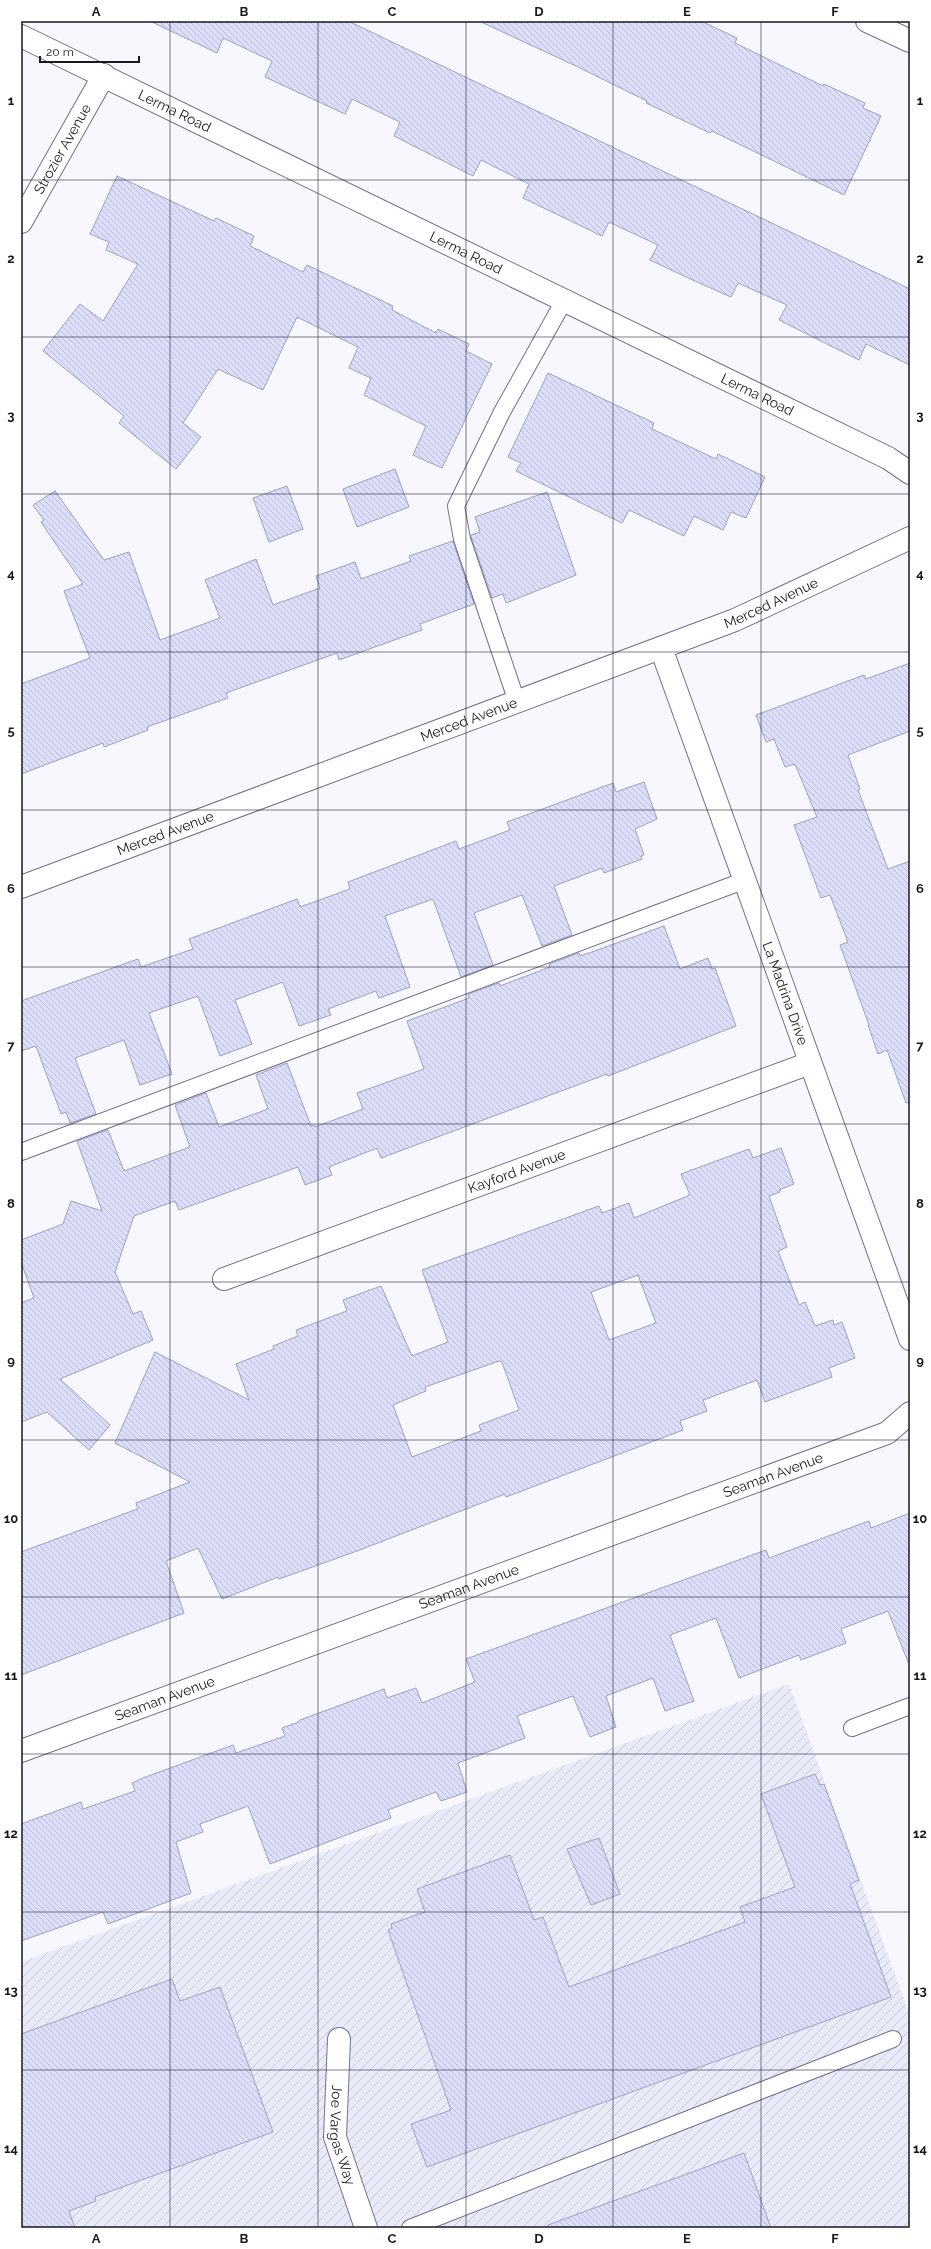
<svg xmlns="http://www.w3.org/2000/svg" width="931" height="2249" font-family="Raleway,sans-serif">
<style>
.industrial{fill:url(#industrial-furrows)}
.building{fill:url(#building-back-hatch);stroke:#9ea0bd;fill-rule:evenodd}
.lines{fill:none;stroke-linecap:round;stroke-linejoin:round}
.lane-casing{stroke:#6f728d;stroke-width:18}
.street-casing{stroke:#6f728d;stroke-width:24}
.secondary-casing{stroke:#6f728d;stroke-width:24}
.lane{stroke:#fff;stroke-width:16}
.street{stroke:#fff;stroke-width:22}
.secondary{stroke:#fff;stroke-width:22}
.grid{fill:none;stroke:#171822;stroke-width:1;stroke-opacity:0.55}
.labels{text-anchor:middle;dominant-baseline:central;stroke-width:4;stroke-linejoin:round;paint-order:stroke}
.street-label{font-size:14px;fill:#171822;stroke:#fff}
.neatline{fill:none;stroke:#171822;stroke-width:1.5}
.grid-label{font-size:13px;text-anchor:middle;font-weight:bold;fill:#171822}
</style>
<defs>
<pattern id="industrial-furrows" width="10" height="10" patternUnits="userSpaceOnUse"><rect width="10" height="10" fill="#e9ebfa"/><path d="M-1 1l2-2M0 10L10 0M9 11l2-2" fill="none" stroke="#c7c9d6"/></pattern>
<pattern id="building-back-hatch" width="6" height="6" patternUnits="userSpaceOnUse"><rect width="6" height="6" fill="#dcdefc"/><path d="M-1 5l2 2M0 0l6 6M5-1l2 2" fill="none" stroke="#bcbed8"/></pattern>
</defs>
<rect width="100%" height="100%" fill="#f7f8fe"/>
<path class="industrial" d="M 789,1684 L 910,2016 L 910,2228 L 21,2228 L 21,1962 Z"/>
<path class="building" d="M 150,21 L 348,21 L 910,289 L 910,365 L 866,344 L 859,360 L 779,320 L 787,305 L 738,283 L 731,297 L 686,277 L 650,260 L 658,245 L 609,222 L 602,236 L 523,198 L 529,184 L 481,160 L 473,176 L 394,136 L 400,122 L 352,99 L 345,114 L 265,77 L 272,61 L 223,38 L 217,53 Z
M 479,21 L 701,21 L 737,38 L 735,43 L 823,86 L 824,84 L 865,103 L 863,108 L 881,116 L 844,195 L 712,131 L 710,133 L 646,103 L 647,101 L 576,66 Z
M 117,176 L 214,221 L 216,218 L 254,236 L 250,246 L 303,272 L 307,265 L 393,306 L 392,310 L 436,333 L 438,329 L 469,344 L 466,351 L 492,364 L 442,468 L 413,455 L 426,426 L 364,395 L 371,378 L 349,368 L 358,347 L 297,317 L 263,390 L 218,369 L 183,423 L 201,437 L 176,469 L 119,423 L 124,416 L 43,351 L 80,304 L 103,321 L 138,264 L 106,250 L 109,242 L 90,234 Z
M 548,373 L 654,423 L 652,429 L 716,459 L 718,454 L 765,477 L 746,518 L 731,512 L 723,530 L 694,516 L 684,536 L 629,510 L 622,523 L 516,471 L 521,463 L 508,457 Z
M 395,469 L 409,507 L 357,527 L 343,489 Z
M 287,486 L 303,529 L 269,542 L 253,498 Z
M 55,491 L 104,560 L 129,552 L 160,640 L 220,618 L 205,580 L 256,559 L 273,605 L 320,588 L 316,576 L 355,562 L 361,579 L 411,561 L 409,556 L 453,541 L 474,604 L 420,624 L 422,630 L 339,660 L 337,653 L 226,693 L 228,698 L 147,727 L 148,730 L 104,747 L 103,743 L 21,774 L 21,684 L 90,658 L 64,591 L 83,584 L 41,522 L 44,520 L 33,505 Z
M 547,492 L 576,575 L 506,603 L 503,594 L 492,598 L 471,537 L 471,535 L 480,532 L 475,517 Z
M 910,663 L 910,731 L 848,755 L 860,789 L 858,790 L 888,869 L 910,861 L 910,1102 L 906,1103 L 887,1050 L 878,1054 L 868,1025 L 869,1025 L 840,945 L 848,942 L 830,895 L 821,898 L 794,825 L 817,817 L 795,764 L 785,767 L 774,739 L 766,742 L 756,715 L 864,675 L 866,679 Z
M 644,782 L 657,819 L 635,829 L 644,855 L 641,856 L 642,859 L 604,873 L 602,868 L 554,886 L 572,935 L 542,946 L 522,895 L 474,913 L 493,965 L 461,977 L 433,899 L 385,916 L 410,987 L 379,998 L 376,991 L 328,1009 L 331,1015 L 299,1026 L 283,982 L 235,1000 L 252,1044 L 220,1056 L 198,996 L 149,1013 L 172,1074 L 140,1085 L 124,1040 L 75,1058 L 96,1114 L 70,1123 L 66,1112 L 61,1114 L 36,1046 L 21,1051 L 21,1001 L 138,959 L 141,967 L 193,949 L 189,939 L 297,899 L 300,907 L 350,889 L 348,882 L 456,841 L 459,849 L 510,830 L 507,822 L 613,783 L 616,792 Z
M 664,926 L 680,969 L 708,958 L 712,969 L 715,968 L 736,1026 L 608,1076 L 607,1074 L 381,1158 L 377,1148 L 329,1167 L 332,1175 L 305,1185 L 298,1167 L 179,1210 L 175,1201 L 134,1216 L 115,1272 L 133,1314 L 141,1311 L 153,1340 L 60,1379 L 110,1425 L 89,1450 L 47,1412 L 21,1422 L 21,1303 L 34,1298 L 21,1262 L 21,1240 L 63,1224 L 71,1201 L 102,1211 L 77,1141 L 108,1130 L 124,1171 L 190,1147 L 175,1105 L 206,1093 L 219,1127 L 268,1109 L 256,1075 L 287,1063 L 311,1126 L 315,1125 L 315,1127 L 363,1109 L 357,1093 L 424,1069 L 407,1021 L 469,998 L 468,994 L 499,983 L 500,986 L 550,967 L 549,964 L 579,953 L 580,956 L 589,953 Z
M 781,1148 L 794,1184 L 779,1190 L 780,1192 L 769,1196 L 787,1247 L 778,1251 L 799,1305 L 805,1302 L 815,1326 L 833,1320 L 834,1325 L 842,1322 L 855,1358 L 829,1368 L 832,1377 L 765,1402 L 757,1380 L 703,1400 L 707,1411 L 680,1421 L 683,1430 L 506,1497 L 505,1494 L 357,1551 L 279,1579 L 278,1577 L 222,1599 L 198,1548 L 166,1561 L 184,1613 L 21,1675 L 21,1552 L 132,1511 L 138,1509 L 136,1503 L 190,1482 L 115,1443 L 155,1352 L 249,1400 L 236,1364 L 274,1349 L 273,1346 L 298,1336 L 296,1330 L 347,1311 L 343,1300 L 381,1286 L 412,1356 L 448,1342 L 422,1270 L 599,1206 L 602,1213 L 629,1203 L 634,1218 L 690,1195 L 681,1174 L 749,1149 L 753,1158 ZM 638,1275 L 656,1323 L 609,1340 L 591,1292 ZM 499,1361 L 502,1362 L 519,1410 L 479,1425 L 481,1431 L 412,1457 L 393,1405 L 426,1391 L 425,1387 Z
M 910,1513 L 910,1661 L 908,1662 L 888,1611 L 841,1629 L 846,1643 L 801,1660 L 799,1655 L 739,1678 L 716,1618 L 670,1635 L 694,1701 L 665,1711 L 653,1678 L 606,1696 L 616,1727 L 590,1737 L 573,1696 L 517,1716 L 525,1738 L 458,1763 L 467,1792 L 441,1801 L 436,1792 L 388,1810 L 391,1818 L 270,1864 L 248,1806 L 200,1824 L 203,1832 L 176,1842 L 191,1893 L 108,1924 L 103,1912 L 21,1941 L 21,1824 L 81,1802 L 83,1809 L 135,1791 L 132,1783 L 143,1778 L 233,1745 L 236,1753 L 285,1736 L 282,1728 L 299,1722 L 300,1720 L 384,1689 L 387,1698 L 416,1688 L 422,1703 L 475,1682 L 466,1659 L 766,1550 L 769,1558 L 869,1521 L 871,1528 Z
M 815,1774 L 820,1785 L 824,1784 L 859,1880 L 850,1884 L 891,1997 L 427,2167 L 411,2124 L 451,2110 L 388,1930 L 392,1928 L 391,1924 L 425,1912 L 417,1889 L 510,1855 L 534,1920 L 543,1917 L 569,1987 L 745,1922 L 740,1907 L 795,1887 L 761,1794 Z
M 599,1838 L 620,1894 L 591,1905 L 567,1849 Z
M 172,1979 L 180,2001 L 220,1987 L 273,2132 L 95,2197 L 96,2201 L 69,2211 L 75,2228 L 21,2228 L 21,2034 Z
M 744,2153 L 771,2228 L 548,2228 L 548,2225 Z"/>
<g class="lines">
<defs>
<path id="lane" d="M 517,702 L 462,539 L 456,506 L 502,412 L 565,299
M 21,1152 L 743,881
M 852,1728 L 910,1706
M 410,2228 L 893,2039"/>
<g id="street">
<path d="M 867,21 L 910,41"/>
<path id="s1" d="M 21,222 L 104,75"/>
<path id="s2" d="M 661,648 L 910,1339"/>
<path id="s3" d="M 224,1279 L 810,1063"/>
<path id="s4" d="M 21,1751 L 887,1433 L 910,1413"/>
<path id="s5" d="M 339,2039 L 335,2137 L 366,2228"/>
</g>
<g id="secondary">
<path id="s6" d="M 21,36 L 888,458 L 910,473"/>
<path id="s7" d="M 21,887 L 735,620 L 910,538"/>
</g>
</defs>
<use href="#lane" class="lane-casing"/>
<use href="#street" class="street-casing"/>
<use href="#secondary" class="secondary-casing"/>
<use href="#lane" class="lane"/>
<use href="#street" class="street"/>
<use href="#secondary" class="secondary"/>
</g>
<path class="grid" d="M 170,21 L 170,2228M 318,21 L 318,2228M 466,21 L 466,2228M 613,21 L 613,2228M 761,21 L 761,2228M 21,180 L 910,180M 21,337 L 910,337M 21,494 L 910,494M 21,652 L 910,652M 21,810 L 910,810M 21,967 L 910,967M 21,1124 L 910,1124M 21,1282 L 910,1282M 21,1440 L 910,1440M 21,1597 L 910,1597M 21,1754 L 910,1754M 21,1912 L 910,1912M 21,2070 L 910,2070"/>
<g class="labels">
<g class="street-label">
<text stroke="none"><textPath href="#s6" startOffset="171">Lerma Road</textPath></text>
<text stroke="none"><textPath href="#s1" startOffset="84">Strozier Avenue</textPath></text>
<text stroke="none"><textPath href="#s6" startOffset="495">Lerma Road</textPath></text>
<text stroke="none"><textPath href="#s6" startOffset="819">Lerma Road</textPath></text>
<text stroke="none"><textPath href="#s7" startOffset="802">Merced Avenue</textPath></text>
<text stroke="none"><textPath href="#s7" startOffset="478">Merced Avenue</textPath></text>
<text stroke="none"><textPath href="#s7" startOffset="154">Merced Avenue</textPath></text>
<text stroke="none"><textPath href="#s2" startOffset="367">La Madrina Drive</textPath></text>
<text stroke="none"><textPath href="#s3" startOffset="312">Kayford Avenue</textPath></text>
<text stroke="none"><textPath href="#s4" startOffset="801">Seaman Avenue</textPath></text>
<text stroke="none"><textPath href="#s4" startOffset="477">Seaman Avenue</textPath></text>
<text stroke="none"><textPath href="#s4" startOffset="153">Seaman Avenue</textPath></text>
<text stroke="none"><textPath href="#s5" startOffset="97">Joe Vargas Way</textPath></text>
</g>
</g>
<rect width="931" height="2249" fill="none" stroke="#ffffff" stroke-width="44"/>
<path d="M40 56v6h99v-6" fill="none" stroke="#171822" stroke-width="2"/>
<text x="46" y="56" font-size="12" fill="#171822" stroke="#ffffff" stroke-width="3" paint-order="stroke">20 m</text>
<rect x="22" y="22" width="887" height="2205" class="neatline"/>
<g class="grid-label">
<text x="96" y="16">A</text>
<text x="244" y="16">B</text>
<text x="392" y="16">C</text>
<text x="539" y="16">D</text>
<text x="687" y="16">E</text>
<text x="835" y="16">F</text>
<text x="11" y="105">1</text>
<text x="920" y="105">1</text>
<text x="11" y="263">2</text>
<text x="920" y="263">2</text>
<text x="11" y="420">3</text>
<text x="920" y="420">3</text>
<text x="11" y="578">4</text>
<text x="920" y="578">4</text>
<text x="11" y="735">5</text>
<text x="920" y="735">5</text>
<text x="11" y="893">6</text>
<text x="920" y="893">6</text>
<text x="11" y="1050">7</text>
<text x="920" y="1050">7</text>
<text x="11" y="1208">8</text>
<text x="920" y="1208">8</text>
<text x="11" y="1365">9</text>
<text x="920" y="1365">9</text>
<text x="11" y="1523">10</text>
<text x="920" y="1523">10</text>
<text x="11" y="1680">11</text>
<text x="920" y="1680">11</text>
<text x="11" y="1838">12</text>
<text x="920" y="1838">12</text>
<text x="11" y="1995">13</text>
<text x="920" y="1995">13</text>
<text x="11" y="2153">14</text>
<text x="920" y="2153">14</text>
<text x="96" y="2243">A</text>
<text x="244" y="2243">B</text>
<text x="392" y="2243">C</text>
<text x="539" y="2243">D</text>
<text x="687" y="2243">E</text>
<text x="835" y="2243">F</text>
</g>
</svg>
